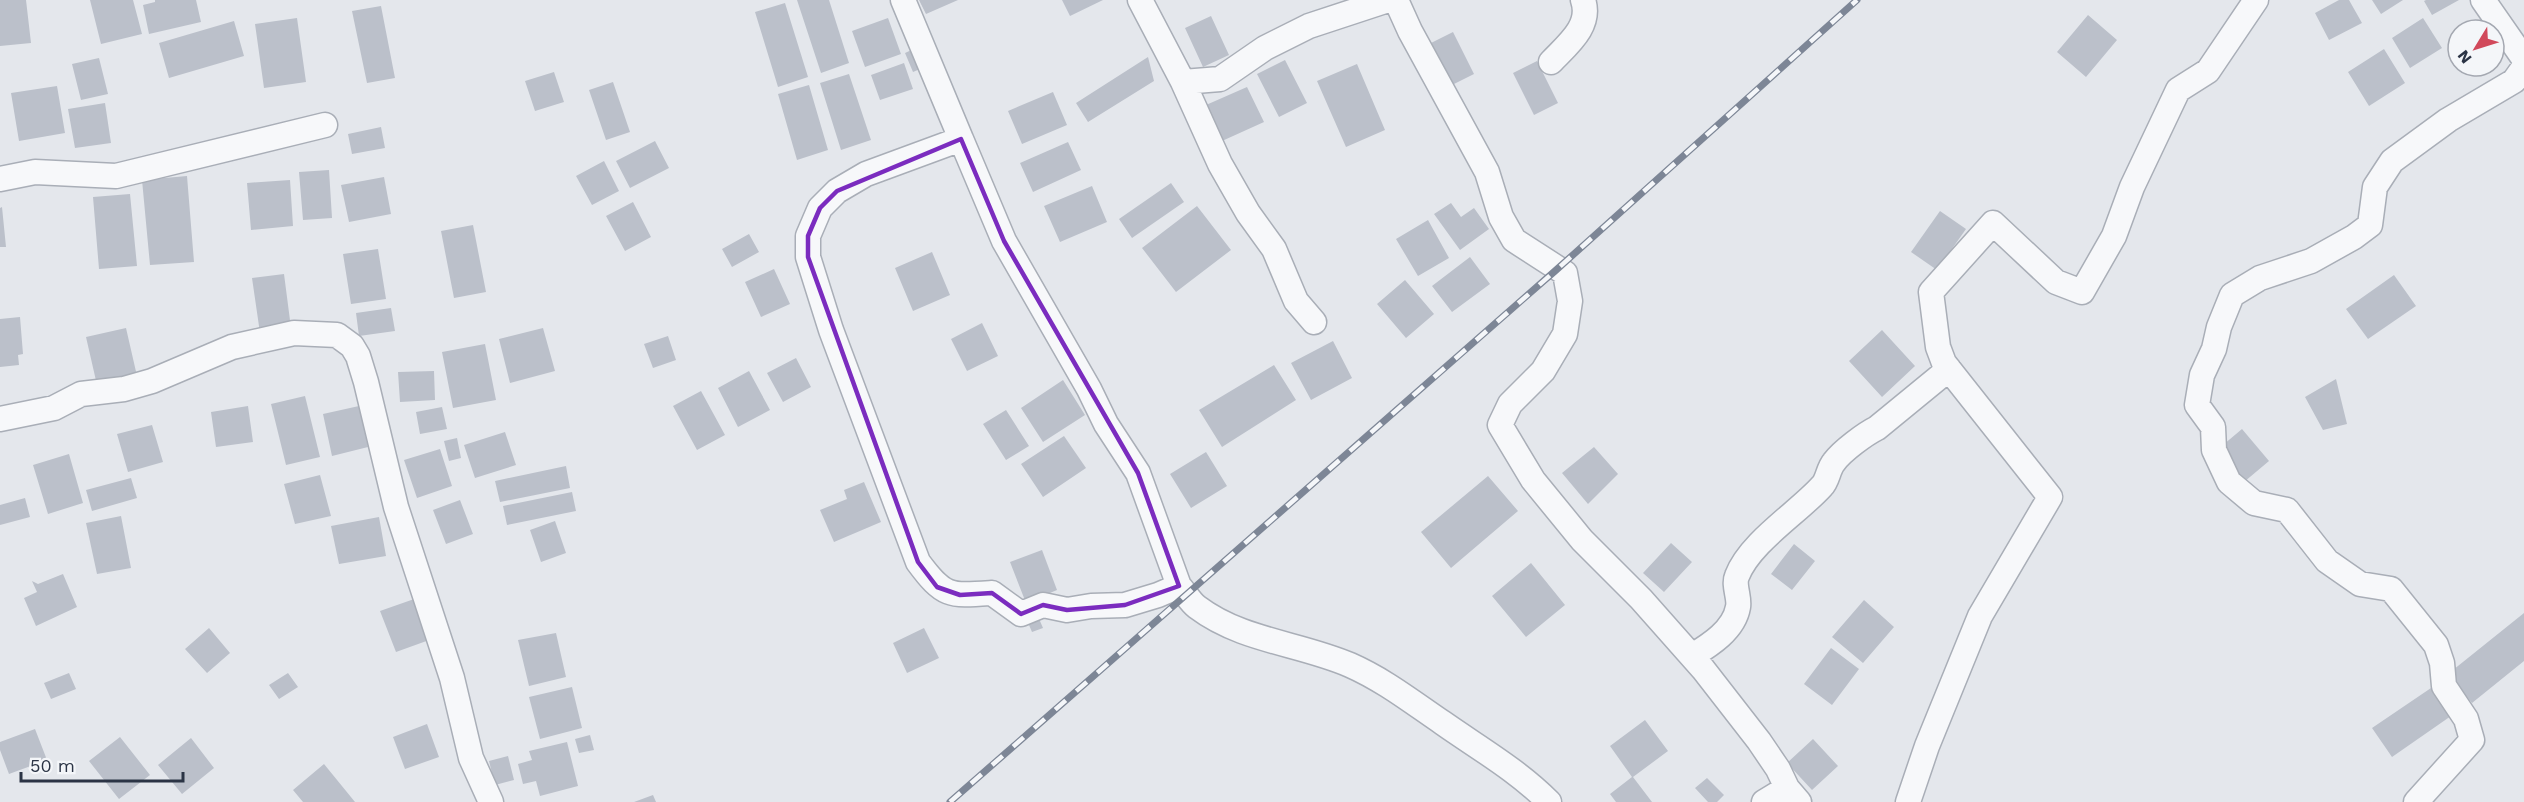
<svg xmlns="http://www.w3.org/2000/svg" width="2524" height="802" font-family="'Work Sans',sans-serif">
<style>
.building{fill:#bbc0ca}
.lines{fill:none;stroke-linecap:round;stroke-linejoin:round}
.minor-casing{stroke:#a9aeb7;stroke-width:27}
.minor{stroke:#f7f8fa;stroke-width:24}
.rail-casing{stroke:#7d8696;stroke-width:7}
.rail{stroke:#f4f6f9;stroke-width:4.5;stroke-dasharray:14;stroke-linecap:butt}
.marked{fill:none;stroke:#7b2cbf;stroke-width:4.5;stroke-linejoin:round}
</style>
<rect width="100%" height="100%" fill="#e4e7ec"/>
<path class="building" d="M 0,0 L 26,0 L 31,43 L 0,46 Z
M 90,0 L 133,0 L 142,34 L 101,44 Z
M 155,0 L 196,0 L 201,22 L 149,34 L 143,5 L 155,2 Z
M 797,0 L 829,0 L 849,63 L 821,73 Z
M 919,0 L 958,0 L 926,14 Z
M 1062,0 L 1103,0 L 1070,16 Z
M 2339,0 L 2349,0 L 2362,23 L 2329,40 L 2315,13 Z
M 2372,0 L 2403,0 L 2381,14 Z
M 2426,0 L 2459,0 L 2432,15 L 2424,1 Z
M 785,3 L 808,77 L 778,87 L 755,12 Z
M 381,6 L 395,78 L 367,83 L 352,11 Z
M 2088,15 L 2117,40 L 2086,77 L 2057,52 Z
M 1211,16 L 1229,55 L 1203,67 L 1185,28 Z
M 297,18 L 306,82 L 264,88 L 255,24 Z
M 888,18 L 901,54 L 865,67 L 852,31 Z
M 2423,18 L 2442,48 L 2410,68 L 2392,38 Z
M 234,21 L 244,56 L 169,78 L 159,43 Z
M 1453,32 L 1474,74 L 1448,87 L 1427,45 Z
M 2458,42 L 2458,59 L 2451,46 Z
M 918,47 L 927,66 L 913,72 L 905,53 Z
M 2384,49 L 2405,83 L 2369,106 L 2348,72 Z
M 1148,57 L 1154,81 L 1088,122 L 1076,103 Z
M 99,58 L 108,94 L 81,100 L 72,64 Z
M 1285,60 L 1307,103 L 1279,117 L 1257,74 Z
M 1537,61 L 1558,103 L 1534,115 L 1513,73 Z
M 904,63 L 913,89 L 880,100 L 871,75 Z
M 1357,64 L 1385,130 L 1346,147 L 1317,81 Z
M 554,72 L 564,102 L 535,111 L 525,81 Z
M 849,74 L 871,140 L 841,150 L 820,83 Z
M 613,82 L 630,132 L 606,140 L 589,90 Z
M 809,85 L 828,150 L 797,160 L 778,94 Z
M 57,86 L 65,133 L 19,141 L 11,93 Z
M 1247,87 L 1264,122 L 1222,141 L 1206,105 Z
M 1053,92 L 1067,125 L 1022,144 L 1008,111 Z
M 105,103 L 111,143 L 75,148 L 68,109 Z
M 381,127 L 385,148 L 352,154 L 348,134 Z
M 655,141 L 669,168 L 630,188 L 616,161 Z
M 1068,142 L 1081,170 L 1033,192 L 1020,163 Z
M 604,161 L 619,191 L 592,205 L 576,176 Z
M 329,170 L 332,218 L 303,220 L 299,172 Z
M 187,176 L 194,262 L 150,265 L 142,180 Z
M 384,177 L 391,214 L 349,222 L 341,185 Z
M 290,180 L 293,226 L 251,230 L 247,183 Z
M 1171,183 L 1184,202 L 1132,238 L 1119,219 Z
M 1092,186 L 1107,222 L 1060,242 L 1044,206 Z
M 130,194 L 137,266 L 99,269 L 93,197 Z
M 633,202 L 651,237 L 625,251 L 606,216 Z
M 1451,203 L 1461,217 L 1474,208 L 1489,229 L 1460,250 L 1434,214 Z
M 1197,206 L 1231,250 L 1176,292 L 1142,248 Z
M 2,207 L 6,247 L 0,247 L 0,208 Z
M 1940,211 L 1966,229 L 1937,270 L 1911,252 Z
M 1428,220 L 1449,258 L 1418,276 L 1396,239 Z
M 473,225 L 486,292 L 454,298 L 441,231 Z
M 749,234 L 759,252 L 732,267 L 722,249 Z
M 378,249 L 386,299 L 351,304 L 343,254 Z
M 932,252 L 950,295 L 913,311 L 895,268 Z
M 1470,257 L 1490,284 L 1452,312 L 1432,286 Z
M 774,269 L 790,304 L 761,317 L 745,282 Z
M 284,274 L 291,328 L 260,333 L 252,278 Z
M 2394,275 L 2416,306 L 2368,339 L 2346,309 Z
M 1405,280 L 1434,314 L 1406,338 L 1377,304 Z
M 391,308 L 395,331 L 359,336 L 356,313 Z
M 20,317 L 23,354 L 18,355 L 19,365 L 0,367 L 0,319 Z
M 982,323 L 998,356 L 967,371 L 951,339 Z
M 126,328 L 137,376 L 97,385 L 86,337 Z
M 543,328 L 555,371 L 510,383 L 499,339 Z
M 1882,330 L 1915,366 L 1882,397 L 1849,361 Z
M 668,336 L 676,360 L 653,368 L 644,344 Z
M 1333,341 L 1352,378 L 1311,400 L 1291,363 Z
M 485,344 L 496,400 L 453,408 L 442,352 Z
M 796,358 L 811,387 L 783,402 L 767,373 Z
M 1274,365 L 1296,400 L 1222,447 L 1199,410 Z
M 434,371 L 435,400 L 400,402 L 398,372 Z
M 749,371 L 770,410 L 738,427 L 718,388 Z
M 2336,379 L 2347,424 L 2323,430 L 2305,397 Z
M 1063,380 L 1085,415 L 1043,442 L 1021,408 Z
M 701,391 L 725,435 L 697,450 L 673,406 Z
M 305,396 L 320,457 L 286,465 L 271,404 Z
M 248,406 L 253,442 L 216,447 L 211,412 Z
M 359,406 L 368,447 L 332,456 L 323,414 Z
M 442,407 L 447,429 L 420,434 L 416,412 Z
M 1006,410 L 1029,446 L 1006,460 L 983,424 Z
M 152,425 L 163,462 L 128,472 L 117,434 Z
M 2242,429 L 2269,461 L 2244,482 L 2217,450 Z
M 505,432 L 516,465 L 475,478 L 464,445 Z
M 1064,436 L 1086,468 L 1043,497 L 1021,464 Z
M 457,438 L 461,458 L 449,461 L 444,441 Z
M 1594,447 L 1618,474 L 1588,504 L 1562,473 Z
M 440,449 L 452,486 L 417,498 L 404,460 Z
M 1206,452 L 1227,486 L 1191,508 L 1170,474 Z
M 69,454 L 83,503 L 48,514 L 33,465 Z
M 566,466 L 570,488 L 500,502 L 495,481 Z
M 320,475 L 331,516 L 295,524 L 284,484 Z
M 1488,476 L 1518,511 L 1451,568 L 1421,532 Z
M 131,478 L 137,498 L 92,511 L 86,490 Z
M 864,482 L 881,522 L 834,542 L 820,510 L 847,499 L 844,490 Z
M 572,492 L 576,511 L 507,525 L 503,506 Z
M 25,498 L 30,517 L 0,525 L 0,505 Z
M 460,500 L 473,534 L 446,544 L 433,510 Z
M 121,516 L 131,568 L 97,574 L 86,523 Z
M 379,517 L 386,556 L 339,564 L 331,526 Z
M 555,521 L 566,553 L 541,562 L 530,530 Z
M 1671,543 L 1692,562 L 1664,592 L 1643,573 Z
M 1794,544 L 1815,561 L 1792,590 L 1771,574 Z
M 1042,550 L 1057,590 L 1026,603 L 1010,562 Z
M 1531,563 L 1565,605 L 1526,637 L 1492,596 Z
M 63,574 L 77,607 L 36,626 L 24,598 L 37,592 L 32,581 L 38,584 Z
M 417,598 L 432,639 L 396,652 L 380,611 Z
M 1864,600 L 1894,627 L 1863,663 L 1832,637 Z
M 2524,613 L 2524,661 L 2472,703 L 2448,674 Z
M 1037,614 L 1043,628 L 1032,632 L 1026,618 Z
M 209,628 L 230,653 L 207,673 L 185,649 Z
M 924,628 L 939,658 L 907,673 L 893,643 Z
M 556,633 L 566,677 L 529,686 L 518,640 Z
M 1831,648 L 1859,669 L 1832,705 L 1804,684 Z
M 69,673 L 76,689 L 51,699 L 44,683 Z
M 288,673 L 298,687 L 279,699 L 269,685 Z
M 572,687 L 582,728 L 540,739 L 529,697 Z
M 2431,688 L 2451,716 L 2392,757 L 2372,728 Z
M 1645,720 L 1668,751 L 1633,777 L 1652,802 L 1616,802 L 1610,794 L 1632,777 L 1610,746 Z
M 427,724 L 439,757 L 405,769 L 393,737 Z
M 35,729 L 47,760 L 9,774 L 0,750 L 0,742 Z
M 590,735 L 594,750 L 579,753 L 575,739 Z
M 120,737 L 150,775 L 119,799 L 89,761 Z
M 191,738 L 214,768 L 182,794 L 158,765 Z
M 1813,739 L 1838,766 L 1812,790 L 1787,763 Z
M 567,742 L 578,786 L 540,796 L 536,781 L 523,784 L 518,764 L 532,760 L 529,751 Z
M 508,756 L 514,780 L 495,785 L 489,761 Z
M 324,764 L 355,802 L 303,802 L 293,790 Z
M 1707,778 L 1724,795 L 1717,802 L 1708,802 L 1695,788 Z
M 653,795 L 656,802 L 634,802 Z"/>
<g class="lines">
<defs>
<path id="minor" d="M 903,0 L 961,139 L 866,174 L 837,191 L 820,208 L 808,236 L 808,257 L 831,330 L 918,562 C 944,597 949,596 992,593 L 1021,614 L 1043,605 L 1067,610 L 1091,606 L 1125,605 L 1158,595 L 1179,586 C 1185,592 1190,602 1197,607 C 1242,641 1299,643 1350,665 C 1384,680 1412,702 1443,723 C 1480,749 1517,770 1549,802
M 1140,0 L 1183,82 L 1220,79 L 1265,48 L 1309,26 L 1388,0
M 1396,0 L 1410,31 L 1487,172 L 1501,217 L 1514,240 L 1565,273 L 1570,301 L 1565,334 L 1543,371 L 1510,404 L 1500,425 L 1533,480 L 1582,540 L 1641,599 L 1703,669 L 1759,741 L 1778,769 L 1787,788
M 2483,0 L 2524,59
M 1551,62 C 1567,45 1592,26 1583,0
M 1183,82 L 1220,164 L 1248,213 L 1274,249 L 1296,301 L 1314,322
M 961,139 L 1004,241 L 1089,389 L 1106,424 L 1138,473 L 1179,586
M 0,179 L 35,172 L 116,176 L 325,125
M 0,419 L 54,408 L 81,394 L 124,389 L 152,381 L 232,347 L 294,333 L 337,335 L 352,346 L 358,356 L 366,382 L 396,507 L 452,678 L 471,758 L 491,802
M 1692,656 C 1710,645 1734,630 1738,607 C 1740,598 1733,585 1737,576 C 1750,542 1799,512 1822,486 C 1828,480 1828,469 1834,462 C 1842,451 1865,434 1877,428 L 1949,369
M 1764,802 L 1787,788 L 1799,802
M 1908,802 L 1927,746 L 1980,616 L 2050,497 L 1944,363 L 1938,347 L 1931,292 L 1993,223 L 2056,282 L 2082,292 L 2114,236 L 2132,187 L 2178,90 L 2208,71 L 2256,0
M 2416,802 L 2472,740 L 2466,719 L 2444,686 L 2442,663 L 2436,645 L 2391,589 L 2360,584 L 2327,561 L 2287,510 L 2254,503 L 2229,482 L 2214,450 L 2213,427 L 2197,405 L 2202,375 L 2214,349 L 2219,327 L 2232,295 L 2260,278 L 2311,261 L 2354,237 L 2370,225 L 2375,187 L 2392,161 L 2448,120 L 2514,81 L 2524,67"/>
</defs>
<use href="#minor" class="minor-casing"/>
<use href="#minor" class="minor"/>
<defs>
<path id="rail" d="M 950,802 L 1555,271 L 1857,0"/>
</defs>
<use href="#rail" class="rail-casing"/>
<use href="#rail" class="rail"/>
</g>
<path class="marked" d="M 961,139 L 1004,241 L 1138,473 L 1179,586 L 1125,605 L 1067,610 L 1043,605 L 1021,614 L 992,593 L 960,595 L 937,587 L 918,562 L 808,257 L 808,236 L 820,208 L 837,191 Z"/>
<g transform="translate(2476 48) rotate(232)"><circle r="28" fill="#f4f6f9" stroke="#a4a8b1" stroke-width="1.5"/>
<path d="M0-4.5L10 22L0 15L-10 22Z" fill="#d1495b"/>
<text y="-9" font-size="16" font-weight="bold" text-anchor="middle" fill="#2b3445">N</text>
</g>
<path d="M21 772v9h162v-9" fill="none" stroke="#2b3445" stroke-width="3"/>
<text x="30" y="772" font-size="18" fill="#2b3445" stroke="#f4f6f9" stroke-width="4.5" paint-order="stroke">50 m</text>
</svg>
